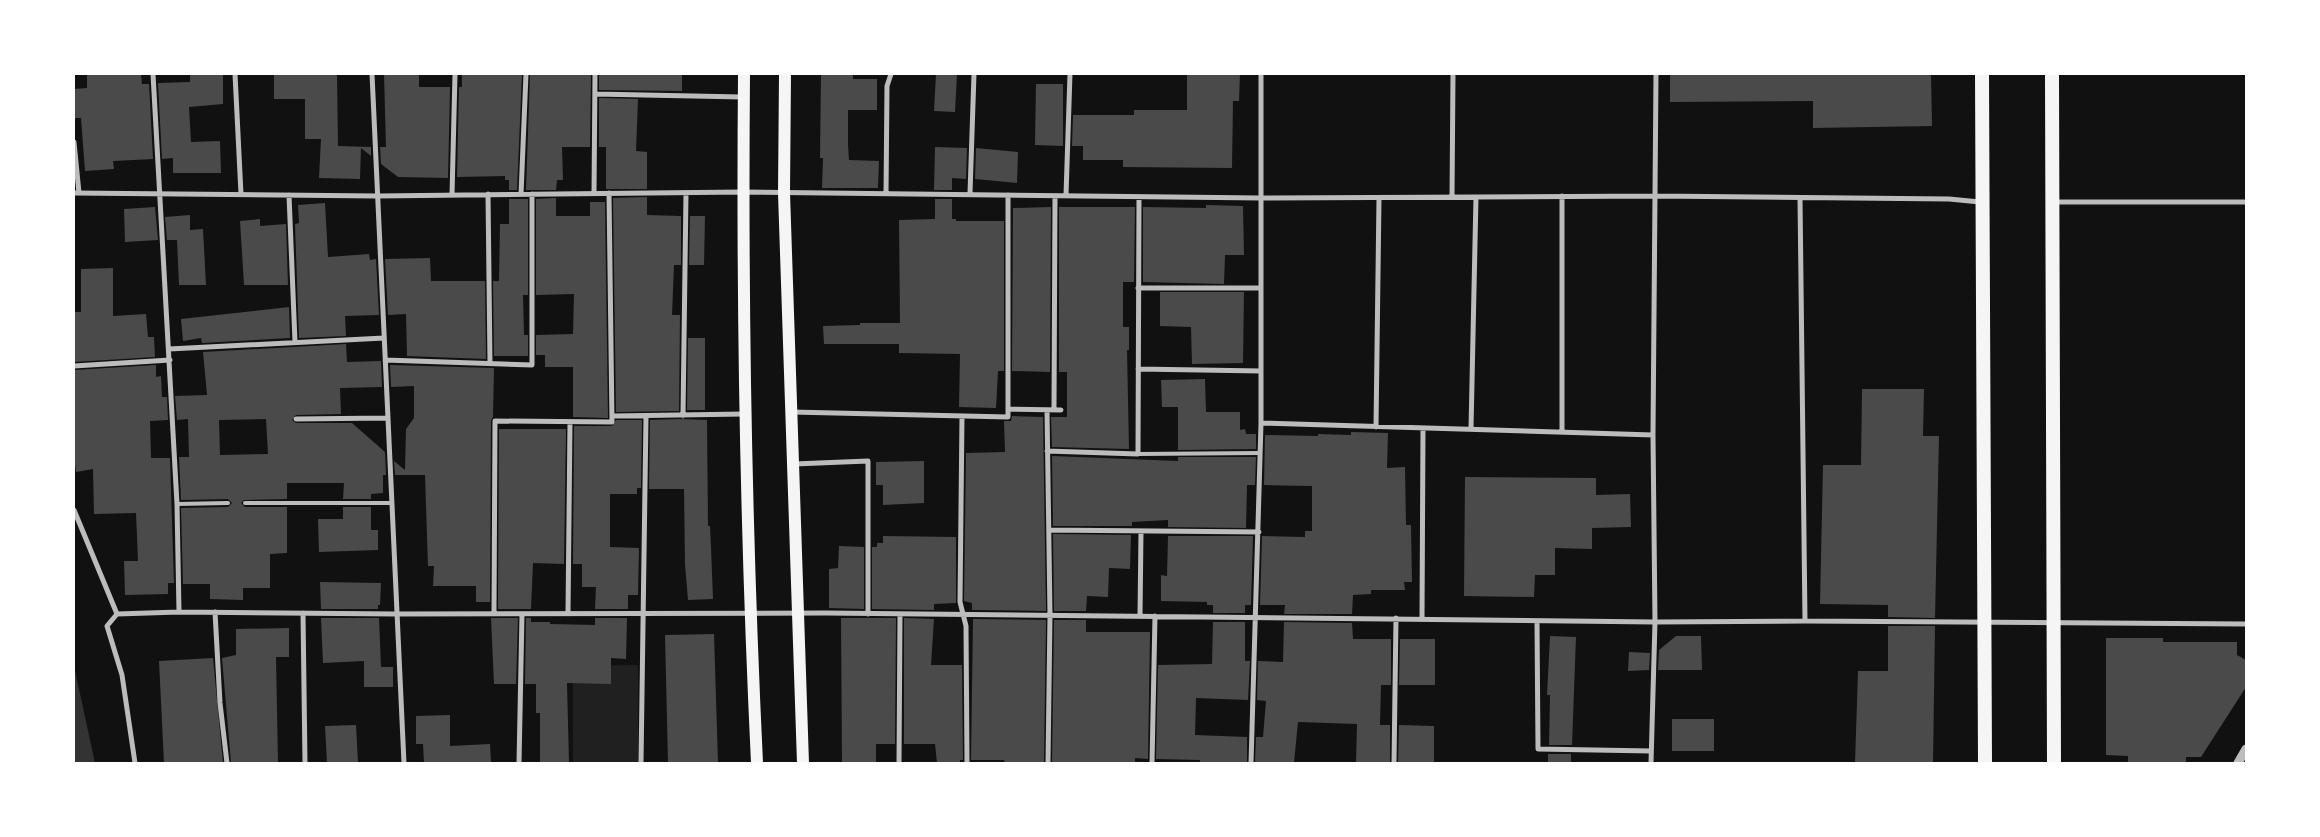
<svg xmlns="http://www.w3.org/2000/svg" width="2320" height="837" font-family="Arial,sans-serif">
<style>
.green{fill:#202020}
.water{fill:#333}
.building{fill:#4a4a4a;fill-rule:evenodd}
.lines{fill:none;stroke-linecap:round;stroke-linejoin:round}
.service{stroke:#bcbcbc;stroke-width:4}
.minor{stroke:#bcbcbc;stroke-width:5}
.tertiary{stroke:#bcbcbc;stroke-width:9}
.primary{stroke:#f5f5f5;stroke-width:12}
.trunk{stroke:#f5f5f5;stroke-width:14}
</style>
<rect width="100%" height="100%" fill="#111"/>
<path class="green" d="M 638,665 L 638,763 L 573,763 L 573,666 Z"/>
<path class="water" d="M 74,666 L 95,763 L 75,763 Z"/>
<path class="building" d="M 141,74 L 142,84 L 149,84 L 153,159 L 113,161 L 114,169 L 85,171 L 81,118 L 74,118 L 74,89 L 87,88 L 87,75 Z
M 190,74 L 223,74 L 223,104 L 189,107 L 191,142 L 220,141 L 221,173 L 173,173 L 173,158 L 162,159 L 158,83 L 190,82 Z
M 274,74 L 337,74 L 338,146 L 371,147 L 371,156 L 361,148 L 360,179 L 319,178 L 321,139 L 305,139 L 305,99 L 274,99 Z
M 384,74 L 419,74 L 419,87 L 450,87 L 448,178 L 398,177 L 381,164 L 380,147 L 386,147 Z
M 462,74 L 522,74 L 517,190 L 509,190 L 509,180 L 505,180 L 505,176 L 457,177 L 459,87 L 462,87 Z
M 530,74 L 591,74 L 590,147 L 562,147 L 563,180 L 557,180 L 556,190 L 526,190 Z
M 599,74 L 682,74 L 682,91 L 599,90 Z
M 821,74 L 853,74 L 853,79 L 877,79 L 877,110 L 848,110 L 848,145 L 849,160 L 879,161 L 878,188 L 822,188 L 823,158 L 820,158 Z
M 936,74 L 957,74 L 955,112 L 934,111 Z
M 1187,74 L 1240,74 L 1239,101 L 1233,101 L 1232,168 L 1123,167 L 1123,160 L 1083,160 L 1083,146 L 1072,146 L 1073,115 L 1134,115 L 1134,110 L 1187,110 Z
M 1670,74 L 1931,74 L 1932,126 L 1813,128 L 1813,101 L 1670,102 Z
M 1036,84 L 1063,84 L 1063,146 L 1035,145 Z
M 599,98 L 638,99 L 636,151 L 647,152 L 647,189 L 606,189 L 606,147 L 599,147 Z
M 935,147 L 967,148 L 966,179 L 952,178 L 952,190 L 934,190 Z
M 976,148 L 1018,152 L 1017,183 L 975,179 Z
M 647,197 L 647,215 L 681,216 L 681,265 L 674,265 L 672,315 L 680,315 L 679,411 L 616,412 L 613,198 Z
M 556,198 L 556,216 L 590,216 L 590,202 L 605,202 L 608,418 L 573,417 L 573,367 L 545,367 L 545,355 L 536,355 L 536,335 L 573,334 L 574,294 L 536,295 L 536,199 Z
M 509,199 L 528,199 L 528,295 L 523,295 L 524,335 L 528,335 L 528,356 L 494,356 L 493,281 L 499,281 L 500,224 L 509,224 Z
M 935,199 L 952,199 L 952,219 L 956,219 L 956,221 L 1004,221 L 1004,371 L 998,371 L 996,408 L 959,407 L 960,354 L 899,353 L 899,344 L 824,344 L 823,326 L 860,325 L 860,323 L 900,323 L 899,220 L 935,219 Z
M 325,203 L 328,257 L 369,254 L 370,260 L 376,259 L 379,315 L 345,316 L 346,336 L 299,338 L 295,224 L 299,223 L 298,205 Z
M 1206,205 L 1243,206 L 1244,255 L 1225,255 L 1224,284 L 1143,282 L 1143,207 L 1206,208 Z
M 155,207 L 158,240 L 125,242 L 124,209 Z
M 1051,207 L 1050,372 L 1012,371 L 1013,208 Z
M 1059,207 L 1135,207 L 1134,282 L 1123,282 L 1123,327 L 1129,327 L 1129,350 L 1127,350 L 1129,449 L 1052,447 L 1051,417 L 1067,417 L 1067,372 L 1059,372 Z
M 190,215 L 190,230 L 203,229 L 206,285 L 179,285 L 177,240 L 167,240 L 165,217 Z
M 690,216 L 705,216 L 704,265 L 689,265 Z
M 260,219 L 260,226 L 286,224 L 288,285 L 244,285 L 240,221 Z
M 430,258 L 431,281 L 485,281 L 486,359 L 407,356 L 406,314 L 388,315 L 385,259 Z
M 113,268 L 113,316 L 146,314 L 148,337 L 154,337 L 155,357 L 74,362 L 74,312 L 81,312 L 81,269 Z
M 1160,292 L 1244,292 L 1243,363 L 1192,364 L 1191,327 L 1160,326 Z
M 289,307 L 290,338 L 202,343 L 201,338 L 183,341 L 181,319 Z
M 688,338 L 705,338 L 705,410 L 687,410 Z
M 346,344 L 347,362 L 381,361 L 382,387 L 340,388 L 341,414 L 296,415 L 292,420 L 296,423 L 352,423 L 385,452 L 386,475 L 383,475 L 383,493 L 371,494 L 371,499 L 343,499 L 344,483 L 287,483 L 287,499 L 244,500 L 241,503 L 245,507 L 287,507 L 287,553 L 270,554 L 270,588 L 243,588 L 243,600 L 210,599 L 210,584 L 183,584 L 181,508 L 228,507 L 232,503 L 228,499 L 181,500 L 179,457 L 189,457 L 188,419 L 177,420 L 175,396 L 207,395 L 203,352 ZM 266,419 L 268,454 L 220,455 L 219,420 Z
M 156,365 L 156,377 L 161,376 L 162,397 L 167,397 L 168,420 L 150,421 L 151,458 L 170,458 L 174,583 L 168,583 L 168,594 L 125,595 L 124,561 L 138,561 L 136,513 L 94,514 L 93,469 L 76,472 L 74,456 L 74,370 Z
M 390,365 L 494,368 L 493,417 L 491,421 L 490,602 L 476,602 L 476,586 L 433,586 L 434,566 L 428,566 L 425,475 L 395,475 L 394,461 L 405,470 L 406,429 L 414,418 L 414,386 L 391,387 Z
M 1205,379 L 1206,412 L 1240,412 L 1240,430 L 1245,429 L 1246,434 L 1256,434 L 1256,449 L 1178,450 L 1178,407 L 1162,407 L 1161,380 Z
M 1862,389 L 1924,389 L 1923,436 L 1939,436 L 1935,618 L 1888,617 L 1888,605 L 1820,604 L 1823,465 L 1861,465 Z
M 1012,416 L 1043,417 L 1046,611 L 972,610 L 972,603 L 964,601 L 966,453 L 1005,452 L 1004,421 L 1011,421 Z
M 680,419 L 707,420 L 708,526 L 710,526 L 711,547 L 713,599 L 688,600 L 685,564 L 684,489 L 649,489 L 650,420 Z
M 616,420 L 642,420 L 641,488 L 637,488 L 637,494 L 610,494 L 610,547 L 639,548 L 638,595 L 628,595 L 628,609 L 595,609 L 596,587 L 582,587 L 582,564 L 573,564 L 574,426 L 612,426 Z
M 499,429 L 566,429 L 564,564 L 533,563 L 531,609 L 498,609 Z
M 1351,432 L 1388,433 L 1387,468 L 1405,467 L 1406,525 L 1411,525 L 1412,582 L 1404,582 L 1405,590 L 1371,590 L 1371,594 L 1353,595 L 1352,614 L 1284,614 L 1285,605 L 1260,605 L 1262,536 L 1305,537 L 1305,531 L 1312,531 L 1312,486 L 1264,485 L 1265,435 L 1318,436 L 1318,434 L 1351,435 Z
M 1052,456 L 1178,461 L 1178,457 L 1256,457 L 1255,485 L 1247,485 L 1246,528 L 1168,527 L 1168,520 L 1132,522 L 1132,526 L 1053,526 Z
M 924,461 L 924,503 L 883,505 L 883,485 L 876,485 L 876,462 Z
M 1465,477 L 1596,478 L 1596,495 L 1630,494 L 1631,527 L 1592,528 L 1592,549 L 1555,548 L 1555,575 L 1535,575 L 1534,597 L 1464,596 Z
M 343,507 L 371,507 L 371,530 L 378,530 L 378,550 L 319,552 L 318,519 L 343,519 Z
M 1053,534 L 1131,535 L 1130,569 L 1109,568 L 1108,597 L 1087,596 L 1086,611 L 1054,611 Z
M 883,536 L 956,537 L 956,603 L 934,604 L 934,610 L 872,609 L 872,547 L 877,547 L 877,543 L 883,543 Z
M 1168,536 L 1253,536 L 1251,605 L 1245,605 L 1245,613 L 1213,613 L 1213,605 L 1207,605 L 1207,602 L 1161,601 L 1161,575 L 1167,576 Z
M 839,546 L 864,547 L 864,609 L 829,608 L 829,569 L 838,568 Z
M 320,582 L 381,583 L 380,605 L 378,605 L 378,609 L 321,609 Z
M 321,618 L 379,618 L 381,667 L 393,667 L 393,687 L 364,687 L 364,661 L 323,663 Z
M 491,618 L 518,618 L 516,684 L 494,684 Z
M 526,618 L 531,618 L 531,622 L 550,622 L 550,624 L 595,625 L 595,618 L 627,618 L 626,659 L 611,658 L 611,684 L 567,683 L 569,763 L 540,763 L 540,713 L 536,713 L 536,684 L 525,684 Z
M 841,618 L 896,618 L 895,744 L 876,744 L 876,763 L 842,763 Z
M 904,618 L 934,619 L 931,665 L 962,665 L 963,760 L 960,760 L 960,763 L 937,763 L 935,744 L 904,744 Z
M 973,619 L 1046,620 L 1044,763 L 1005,763 L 1004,760 L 971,760 Z
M 1054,620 L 1086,620 L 1086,632 L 1150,632 L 1148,759 L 1135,758 L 1135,763 L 1052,762 Z
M 1213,622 L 1245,622 L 1245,661 L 1250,661 L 1248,700 L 1196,698 L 1195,735 L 1247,737 L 1247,763 L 1200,763 L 1200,760 L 1156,759 L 1158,665 L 1212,664 Z
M 1284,622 L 1352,623 L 1353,639 L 1391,639 L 1391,685 L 1381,685 L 1380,725 L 1390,725 L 1390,763 L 1356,763 L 1357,724 L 1298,722 L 1294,763 L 1255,763 L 1256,737 L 1263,737 L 1266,701 L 1257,700 L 1258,661 L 1283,662 Z
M 1888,626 L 1935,626 L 1933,763 L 1855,763 L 1858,671 L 1888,671 Z
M 289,628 L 289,657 L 276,657 L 278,763 L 231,763 L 222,658 L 236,655 L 236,629 Z
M 714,634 L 718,763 L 668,763 L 665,635 Z
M 1550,636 L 1576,637 L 1572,745 L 1549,745 L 1550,695 L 1547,695 Z
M 1676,636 L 1701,636 L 1702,670 L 1658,670 L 1659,650 Z
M 2106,638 L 2163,638 L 2163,642 L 2237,642 L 2237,655 L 2246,660 L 2246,687 L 2201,757 L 2186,757 L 2186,763 L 2128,763 L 2128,756 L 2106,755 Z
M 1400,639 L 1435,639 L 1435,685 L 1399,685 Z
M 1629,652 L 1650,653 L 1649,670 L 1628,671 Z
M 213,658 L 223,763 L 164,763 L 159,661 Z
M 450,715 L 450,746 L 490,744 L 491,763 L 424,763 L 423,744 L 416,744 L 416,716 Z
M 1672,719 L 1714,719 L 1714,751 L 1672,751 Z
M 356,725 L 358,763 L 327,763 L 325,726 Z
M 1399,725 L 1434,726 L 1434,763 L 1398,763 Z
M 1548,754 L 1571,754 L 1571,763 L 1548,763 Z"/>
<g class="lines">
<path class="service" d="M 1138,454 L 1260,453
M 245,503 L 391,503
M 177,504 L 228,503"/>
<path class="minor" d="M 153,74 L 177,504 L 179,612
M 235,74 L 241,194
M 372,74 L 404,763
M 595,94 L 742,97
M 74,142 L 79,193
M 74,193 L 377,196 L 743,192 L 1261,198 L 1657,196 L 1949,199 L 1980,202
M 970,193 L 974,74
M 488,194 L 490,364
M 521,194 L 526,74
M 594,194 L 595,74
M 886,194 L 887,86 L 891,74
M 289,195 L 295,342
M 452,195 L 455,74
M 1066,195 L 1070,74
M 1452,197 L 1453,74
M 1800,198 L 1805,621
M 2054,202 L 2246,202
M 1138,288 L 1261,288
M 169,349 L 384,338
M 385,360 L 532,365 L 532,194
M 74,366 L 170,360
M 1138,369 L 1261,371
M 1008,409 L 1061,410
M 1054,409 L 1055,196
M 1047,410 L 1050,615 L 1048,763
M 791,412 L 1008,417 L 1008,195
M 612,416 L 744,414
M 683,416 L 686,193
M 962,416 L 960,602 L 966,626 L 967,763
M 296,419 L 387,418
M 1261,423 L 1653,435
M 1376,427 L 1379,198
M 1471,429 L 1476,197
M 1562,432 L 1562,196
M 1047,451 L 1138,454 L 1139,197
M 794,464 L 868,461 L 868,614
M 74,510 L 117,614
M 1049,530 L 1259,532
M 215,612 L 220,703 L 227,763
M 303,613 L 305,763
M 117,614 L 179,612 L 396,614 L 825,613 L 1655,622 L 1805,621 L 2246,624
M 117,614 L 107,626 L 122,675 L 135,763
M 494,614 L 495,421 L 612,422 L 609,193
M 568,614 L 570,422
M 1140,616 L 1141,532
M 1422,618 L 1423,428
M 1537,621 L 1538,749 L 1651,751
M 519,763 L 522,614
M 641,763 L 646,417
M 899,763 L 900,614
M 1152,763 L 1155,616
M 1251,763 L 1261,423 L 1261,74
M 1394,763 L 1396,618
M 1651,763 L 1655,622 L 1653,435 L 1656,74"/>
<path class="tertiary" d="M 2238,763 L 2246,749"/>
<path class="primary" d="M 744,74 C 742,303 746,534 757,763
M 785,74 L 784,193 L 803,763"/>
<path class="trunk" d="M 1982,74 L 1985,763
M 2052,74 L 2054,763"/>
</g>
<rect width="2320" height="837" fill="none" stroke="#ffffff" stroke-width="150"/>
</svg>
